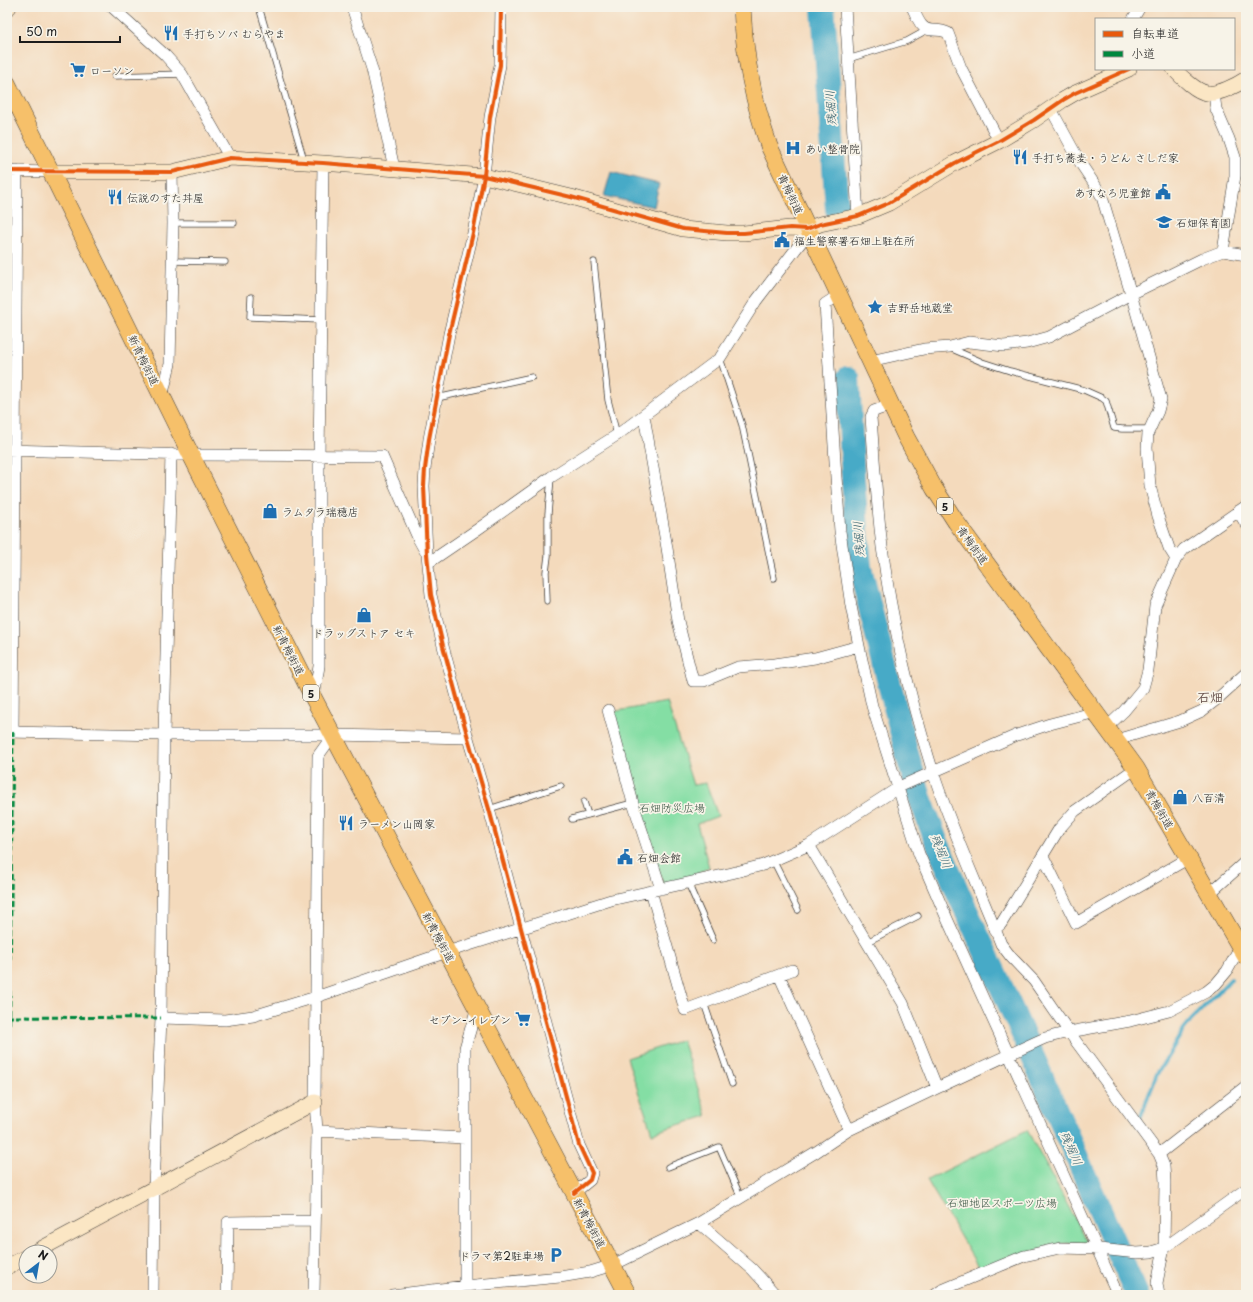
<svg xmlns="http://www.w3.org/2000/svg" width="1253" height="1302" font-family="'Playpen Sans','Klee One',sans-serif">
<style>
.green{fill:#84dea4;stroke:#507d60}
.water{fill:#47aac7;stroke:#326372}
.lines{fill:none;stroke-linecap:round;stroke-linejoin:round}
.stream{stroke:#47aac7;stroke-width:4}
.river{stroke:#47aac7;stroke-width:24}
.lane-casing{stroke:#3c3834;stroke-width:7}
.street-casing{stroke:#3c3834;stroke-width:12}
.secondary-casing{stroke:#3c3834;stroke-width:16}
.primary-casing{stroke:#3c3834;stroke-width:18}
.lane{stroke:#fff;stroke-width:5.5}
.street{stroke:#fff;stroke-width:11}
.secondary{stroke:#fbe6c4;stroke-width:15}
.primary{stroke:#f6c06b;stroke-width:17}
.quiet{stroke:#00873e;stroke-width:3;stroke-dasharray:6 3;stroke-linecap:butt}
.cycleway-casing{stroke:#f7f3e8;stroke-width:6}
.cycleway{stroke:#e8590c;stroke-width:4}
.labels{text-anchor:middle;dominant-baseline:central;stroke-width:3.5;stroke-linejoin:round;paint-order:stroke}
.shield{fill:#f7f3e8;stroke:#5e5c59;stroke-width:1}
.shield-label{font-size:10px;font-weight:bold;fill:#1c1c1c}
.poi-label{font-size:11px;fill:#1c1c1c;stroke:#f7f3e8;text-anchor:start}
.street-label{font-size:11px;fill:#1c1c1c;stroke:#f7f3e8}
.park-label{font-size:11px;fill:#3b5645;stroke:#f7f3e8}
.water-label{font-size:12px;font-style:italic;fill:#2f5c69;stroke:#f7f3e8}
.quarter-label{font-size:13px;font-weight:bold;fill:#654f4a;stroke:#f7f3e8}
</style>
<rect width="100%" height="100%" fill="#f7f3e8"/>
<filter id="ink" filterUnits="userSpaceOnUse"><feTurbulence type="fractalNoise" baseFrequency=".025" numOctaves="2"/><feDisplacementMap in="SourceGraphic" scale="8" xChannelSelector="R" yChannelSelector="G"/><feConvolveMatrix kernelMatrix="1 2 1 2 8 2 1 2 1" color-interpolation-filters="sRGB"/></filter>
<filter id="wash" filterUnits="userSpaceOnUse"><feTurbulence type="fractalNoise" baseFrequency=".012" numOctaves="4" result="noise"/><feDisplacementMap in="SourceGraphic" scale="16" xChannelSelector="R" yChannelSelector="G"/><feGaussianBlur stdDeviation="0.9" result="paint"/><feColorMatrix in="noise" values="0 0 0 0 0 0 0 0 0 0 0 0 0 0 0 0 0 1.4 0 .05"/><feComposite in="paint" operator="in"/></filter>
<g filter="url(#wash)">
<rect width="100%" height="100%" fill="#f4dabc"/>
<path class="green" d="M 667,702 L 693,785 L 706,783 L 718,816 L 697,824 L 709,867 L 690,879 L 663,884 L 612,712 Z
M 682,1040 L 707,1116 L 652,1133 L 627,1058 Z
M 1027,1130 L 1087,1241 L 1060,1244 L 980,1270 L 927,1180 Z"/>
<path class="water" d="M 611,172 L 659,184 L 654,207 L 604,196 Z"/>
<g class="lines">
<path class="stream" d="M 1140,1118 L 1157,1074 L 1184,1029 L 1194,1017 L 1231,979"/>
<path class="river" d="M 823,7 L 837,209
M 848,378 L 853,480 L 860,568 L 907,754 L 920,798 L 934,835 L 959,895 L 1022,1032 L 1137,1295"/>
</g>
</g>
<g filter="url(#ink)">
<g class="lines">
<defs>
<path id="lane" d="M 259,7 L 304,160
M 116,11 L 132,7
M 848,59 L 907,41 L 927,30
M 115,76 L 182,74
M 173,223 L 234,223
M 171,261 L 225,262
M 594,262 L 608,400 L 617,435
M 251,297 L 250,317 L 320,320
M 950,348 L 982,362 L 1010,371 L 1084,390 L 1102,398 L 1106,401 L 1114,428 L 1122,429 L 1150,429
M 720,358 L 742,425 L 774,578
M 437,398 L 532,377
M 547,601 L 546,572 L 548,556 L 548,514 L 551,477
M 584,802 L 588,815
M 489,809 L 561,786
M 572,819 L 633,803
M 773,860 L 798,910
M 688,883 L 713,940
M 867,942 L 918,916
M 704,1003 L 732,1084
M 668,1167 L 719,1147 L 741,1198"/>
<path id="street" d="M 112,7 L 165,55 L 182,74 L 230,158
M 352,7 L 372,69 L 394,168
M 501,7 L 500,65 L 490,117 L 484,176 L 473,233 L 449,334 L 429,439 L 425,469 L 424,486 L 427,554 L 431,595 L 443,646 L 468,738 L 489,809 L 579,1145 L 592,1173 L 590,1180 L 574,1193
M 845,7 L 858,216
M 912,7 C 917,16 920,30 932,30 C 938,30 943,30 948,33 L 961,68 L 999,141
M 1133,19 L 1140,7
M 1214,93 L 1216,109 L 1229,139 L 1235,157 L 1235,176 L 1223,251
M 1051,109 L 1081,164 L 1097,188 L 1102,197 L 1131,294 L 1161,399 L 1158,411 L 1148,433 L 1147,448 L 1150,486 L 1158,516 L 1169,548 L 1176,559
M 7,171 L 51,172
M 839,295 L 825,304 L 836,477 L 840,531 L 851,606 L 859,646 L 872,706 L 919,854 L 948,921 L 1118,1295
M 870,361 L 924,349 L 950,347 L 969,342 L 1004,346 L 1027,343 L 1049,337 L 1131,294 L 1202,259 L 1223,251 L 1246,255
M 162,397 L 170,364 L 173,223 L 172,172
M 891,405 L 874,411 L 871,417 C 874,461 877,504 882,547 C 892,623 910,699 933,772 C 952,831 978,886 1001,944 L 1011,957 L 1034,981 L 1069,1032 L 1159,1154 L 1164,1166 L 1165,1182 L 1164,1248 L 1157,1283 L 1159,1295
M 644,416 L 667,548 L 678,621 L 693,681 L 704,681 L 738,667 L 774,664 L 815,658 L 859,646
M 7,450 L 191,455 L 382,456 L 419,540 L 425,551
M 1238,511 L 1246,524
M 428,563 L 478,529 L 551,477 L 617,435 L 720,358 L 756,301 L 802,241 L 807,229
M 314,698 L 319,666 L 319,456 L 323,163
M 608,710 L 633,803 L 661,889
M 1107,727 L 1124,711 L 1143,688 L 1148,670 L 1155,606 L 1176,559 L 1184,549 L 1246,506
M 7,732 L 164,735 L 333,735 L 468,738
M 13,732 L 17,171
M 1116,740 L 1180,721 L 1202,711 L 1216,700 L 1246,673
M 809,845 L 903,1003 L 937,1088
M 1043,856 L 1076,923 L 1189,858
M 651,891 L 685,1010 L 792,970
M 1209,894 L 1246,861
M 995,929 L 1001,924 L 1059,829 L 1075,811 L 1136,768
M 779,975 L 849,1130
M 161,1018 L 225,1020 L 253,1016 L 316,997 L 447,952 L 611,900 L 732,873 L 763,865 L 809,845 L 901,786 L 1017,735 L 1050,724 L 1096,712
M 317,1131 L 465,1138
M 1159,1154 L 1246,1086
M 699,1223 L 752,1269 L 776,1295
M 465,1286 L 465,1048 L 477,1007
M 153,1295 L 154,1188 L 161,1018 L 164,735 L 171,454
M 227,1295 L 228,1222 L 315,1221
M 314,1295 L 317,1131 L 315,1102 L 318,756 L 333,735
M 392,1295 L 465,1286 L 560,1277 L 590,1272 L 613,1265 L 699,1223 L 816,1152 L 849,1130 L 937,1088 L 1036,1042 L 1045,1038 L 1069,1032 L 1130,1021 L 1169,1011 L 1206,992 L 1216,984 L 1227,971 L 1240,948
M 935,1295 L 942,1290 L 1024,1256 L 1060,1248 L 1100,1249 L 1137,1253 L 1151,1252 L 1164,1248 L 1246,1189"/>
<path id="secondary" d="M 7,8 L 9,7
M 1174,69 C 1181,77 1197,92 1207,93 C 1218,95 1237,85 1246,79
M 51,172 L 172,172 L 230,158 L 323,163 L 484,176 L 571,197 L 683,229 L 727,233 L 744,233 L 790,228 L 807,229 L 820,224 L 858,216 L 889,203 L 955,163 L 999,141 L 1034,120 L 1063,100 L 1075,93 L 1129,69
M 35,1252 L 315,1102
M 7,1267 L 26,1257"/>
<path id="primary" d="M 742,7 C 744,55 753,101 769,146 L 906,437 L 934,488 L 956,522 L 1136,768 L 1246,957
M 7,83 L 191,455 L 314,699 L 628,1295"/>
</defs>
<use href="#lane" class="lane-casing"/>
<use href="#street" class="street-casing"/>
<use href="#secondary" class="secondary-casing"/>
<use href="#primary" class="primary-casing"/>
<use href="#lane" class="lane"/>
<use href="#street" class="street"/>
<use href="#secondary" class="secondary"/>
<use href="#primary" class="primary"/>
<path class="quiet" d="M 7,1017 L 161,1018
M 7,1240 L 13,732"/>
<defs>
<path id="cycleway" d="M 501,7 L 500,65 L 490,117 L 484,176 L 473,233 L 449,334 L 429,439 L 425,469 L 424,486 L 427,554 L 431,595 L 443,646 L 468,738 L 489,809 L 579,1145 L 592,1173 L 590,1180 L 574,1193
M 7,171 L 172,172 L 230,158 L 323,163 L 484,176 L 571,197 L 683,229 L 727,233 L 744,233 L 790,228 L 807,229 L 820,224 L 858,216 L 889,203 L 955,163 L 999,141 L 1034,120 L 1063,100 L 1075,93 L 1129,69"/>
</defs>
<use href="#cycleway" class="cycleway-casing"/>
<use href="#cycleway" class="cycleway"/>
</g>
</g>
<defs>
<symbol id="restaurant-bare" viewBox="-9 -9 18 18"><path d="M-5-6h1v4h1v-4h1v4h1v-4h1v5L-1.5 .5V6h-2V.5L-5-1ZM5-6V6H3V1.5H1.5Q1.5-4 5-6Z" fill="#1f6fb2" stroke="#f7f3e8" stroke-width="2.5" paint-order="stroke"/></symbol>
<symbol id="supermarket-bare" viewBox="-9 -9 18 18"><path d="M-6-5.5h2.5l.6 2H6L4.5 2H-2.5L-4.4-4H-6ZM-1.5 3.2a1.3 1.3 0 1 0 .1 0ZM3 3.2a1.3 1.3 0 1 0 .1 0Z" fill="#1f6fb2" stroke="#f7f3e8" stroke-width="2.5" paint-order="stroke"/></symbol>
<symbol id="hospital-bare" viewBox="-9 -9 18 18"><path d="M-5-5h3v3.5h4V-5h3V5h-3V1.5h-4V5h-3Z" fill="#1f6fb2" stroke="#f7f3e8" stroke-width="2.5" paint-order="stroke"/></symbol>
<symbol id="civic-bare" viewBox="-9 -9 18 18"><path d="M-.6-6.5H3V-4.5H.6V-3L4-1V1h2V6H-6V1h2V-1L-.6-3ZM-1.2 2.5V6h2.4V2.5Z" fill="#1f6fb2" stroke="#f7f3e8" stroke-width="2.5" paint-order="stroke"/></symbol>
<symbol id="school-bare" viewBox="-9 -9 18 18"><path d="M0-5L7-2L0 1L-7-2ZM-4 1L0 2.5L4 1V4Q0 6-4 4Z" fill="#1f6fb2" stroke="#f7f3e8" stroke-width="2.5" paint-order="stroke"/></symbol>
<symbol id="sight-bare" viewBox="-9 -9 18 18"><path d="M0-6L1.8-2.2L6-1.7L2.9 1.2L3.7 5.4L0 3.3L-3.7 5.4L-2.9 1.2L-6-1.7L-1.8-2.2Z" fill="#1f6fb2" stroke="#f7f3e8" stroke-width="2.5" paint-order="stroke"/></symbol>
<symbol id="shop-bare" viewBox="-9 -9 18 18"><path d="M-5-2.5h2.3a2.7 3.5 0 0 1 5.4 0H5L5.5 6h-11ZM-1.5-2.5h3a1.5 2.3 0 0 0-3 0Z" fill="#1f6fb2" stroke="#f7f3e8" stroke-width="2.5" paint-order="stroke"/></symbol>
<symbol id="parking-bare" viewBox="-9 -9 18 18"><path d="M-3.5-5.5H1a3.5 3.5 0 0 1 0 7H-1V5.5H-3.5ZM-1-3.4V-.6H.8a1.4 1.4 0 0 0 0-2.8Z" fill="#1f6fb2" stroke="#f7f3e8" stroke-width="2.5" paint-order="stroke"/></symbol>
</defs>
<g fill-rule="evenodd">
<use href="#restaurant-bare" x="160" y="22" width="22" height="22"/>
<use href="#supermarket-bare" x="67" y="59" width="22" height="22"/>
<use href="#hospital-bare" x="782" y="137" width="22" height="22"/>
<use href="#restaurant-bare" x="1009" y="146" width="22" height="22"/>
<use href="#civic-bare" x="1152" y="181" width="22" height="22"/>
<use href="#restaurant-bare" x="104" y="186" width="22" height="22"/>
<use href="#school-bare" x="1153" y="211" width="22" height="22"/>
<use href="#civic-bare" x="771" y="229" width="22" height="22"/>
<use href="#sight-bare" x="864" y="296" width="22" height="22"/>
<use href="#shop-bare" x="259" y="500" width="22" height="22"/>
<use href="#shop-bare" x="353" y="604" width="22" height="22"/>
<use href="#shop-bare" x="1169" y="786" width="22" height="22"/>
<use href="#restaurant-bare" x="335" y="812" width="22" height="22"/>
<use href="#civic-bare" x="614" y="846" width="22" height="22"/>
<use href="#supermarket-bare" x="512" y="1008" width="22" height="22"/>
<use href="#parking-bare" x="545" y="1244" width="22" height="22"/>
</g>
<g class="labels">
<g class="shield">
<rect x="937" y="498" width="16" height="16" rx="3"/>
<rect x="303" y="685" width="16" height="16" rx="3"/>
</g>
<g class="shield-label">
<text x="945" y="506">5</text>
<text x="311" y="693">5</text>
</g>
<g class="poi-label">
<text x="183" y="33">手打ちソバ むらやま</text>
<text x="90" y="70">ローソン</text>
<text x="805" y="148">あい整骨院</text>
<text x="1032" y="157">手打ち蕎麦・うどん さしだ家</text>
<text x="1151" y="192" text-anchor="end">あすなろ児童館</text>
<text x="127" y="197">伝説のすた丼屋</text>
<text x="1176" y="222">石畑保育園</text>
<text x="794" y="240">福生警察署石畑上駐在所</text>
<text x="887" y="307">吉野岳地蔵堂</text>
<text x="282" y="511">ラムタラ瑞穂店</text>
<text x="364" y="632" text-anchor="middle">ドラッグストア セキ</text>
<text x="1192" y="797">八百清</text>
<text x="358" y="823">ラーメン山岡家</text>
<text x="637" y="857">石畑会館</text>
<text x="511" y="1019" text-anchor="end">セブン-イレブン</text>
<text x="544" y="1255" text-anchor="end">ドラマ第2駐車場</text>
</g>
<g class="street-label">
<text transform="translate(791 194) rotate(65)">青梅街道</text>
<text transform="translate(144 360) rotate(64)">新青梅街道</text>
<text transform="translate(973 545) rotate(54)">青梅街道</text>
<text transform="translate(289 650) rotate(63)">新青梅街道</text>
<text transform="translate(1160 809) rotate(60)">青梅街道</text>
<text transform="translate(439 937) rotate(62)">新青梅街道</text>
<text transform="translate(590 1223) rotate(62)">新青梅街道</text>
</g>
<g class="park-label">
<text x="672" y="807">石畑防災広場</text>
<text x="1002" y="1202">石畑地区スポーツ広場</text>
</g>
<g class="water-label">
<text transform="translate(830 108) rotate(-94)">残堀川</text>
<text transform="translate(858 539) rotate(-94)">残堀川</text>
<text transform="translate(942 851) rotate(68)">残堀川</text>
<text transform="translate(1072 1148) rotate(66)">残堀川</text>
</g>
<g class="quarter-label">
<text x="1210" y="696">石畑</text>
</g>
</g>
<rect width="1253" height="1302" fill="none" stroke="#f7f3e8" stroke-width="24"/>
<rect x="1095" y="18" width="140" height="52" fill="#f7f3e8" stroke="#9f9d96"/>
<rect x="1103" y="31" width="20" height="6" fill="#e8590c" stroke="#9f9d96"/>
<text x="1131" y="38" font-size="12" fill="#1c1c1c">自転車道</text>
<rect x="1103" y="51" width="20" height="6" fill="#00873e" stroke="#9f9d96"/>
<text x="1131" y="58" font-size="12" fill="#1c1c1c">小道</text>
<g transform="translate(38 1264) rotate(31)"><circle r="19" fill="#f7f3e8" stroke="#9f9d96"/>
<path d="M0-3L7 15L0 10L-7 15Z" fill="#1f6fb2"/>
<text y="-6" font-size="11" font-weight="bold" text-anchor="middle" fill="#1c1c1c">N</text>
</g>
<path d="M20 36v6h100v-6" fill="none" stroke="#1c1c1c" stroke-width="2"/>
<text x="26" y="36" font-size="12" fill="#1c1c1c" stroke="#f7f3e8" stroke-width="3" paint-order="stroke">50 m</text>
</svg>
